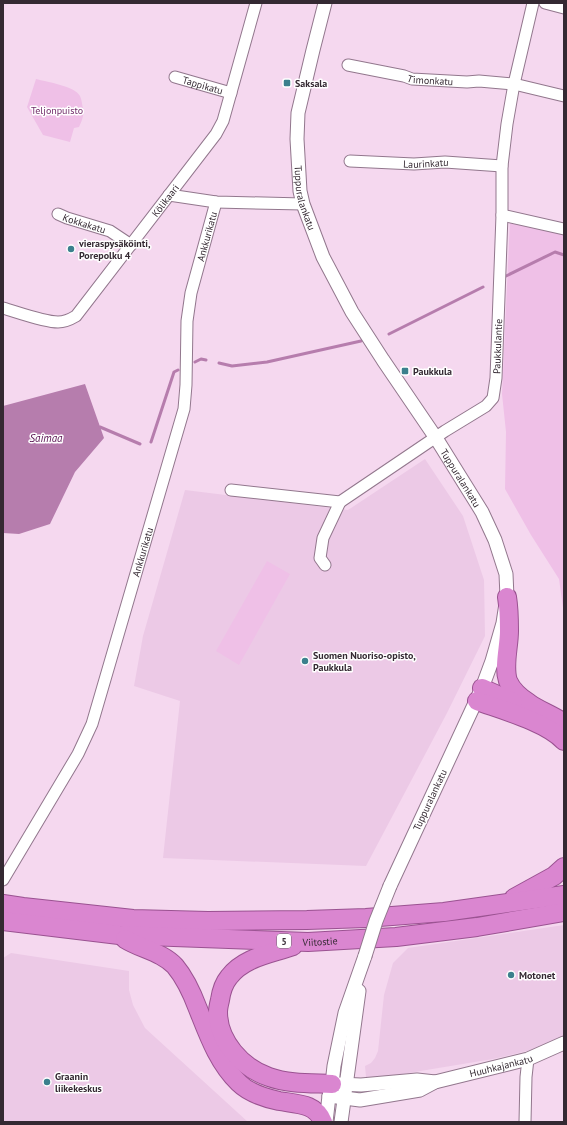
<svg xmlns="http://www.w3.org/2000/svg" width="567" height="1125" font-family="'PT Sans',sans-serif">
<style>
.built{fill:#ecc9e6}
.green{fill:#efc0e7}
.water{fill:#b67dad}
.lines{fill:none;stroke-linecap:round;stroke-linejoin:round}
.stream{stroke:#b67dad;stroke-width:3}
.minor-casing{stroke:#92778d;stroke-width:13}
.tertiary-casing{stroke:#92778d;stroke-width:15}
.trunk-casing{stroke:#9a5291;stroke-width:20}
.minor{stroke:#fff;stroke-width:11}
.tertiary{stroke:#fff;stroke-width:13}
.trunk{stroke:#da86d0;stroke-width:18}
.tertiary-bridge-casing{stroke:#92778d;stroke-width:15;stroke-linecap:butt}
.tertiary-bridge{stroke:#fff;stroke-width:13}
.poi-dot{fill:#3b808d;stroke:#fff;stroke-width:1.5}
.labels{text-anchor:middle;dominant-baseline:central;stroke-width:3;stroke-linejoin:round;paint-order:stroke}
.shield{fill:#fff;stroke:#716970;stroke-width:1}
.shield-label{font-size:9px;font-weight:bold;fill:#342932}
.street-label{font-size:10px;fill:#342932;stroke:#fff}
.poi-label{font-size:10px;font-weight:bold;fill:#342932;stroke:#fff;text-anchor:start}
.park-label{font-size:10px;fill:#702b69;stroke:#fff}
.water-label{font-size:11px;font-style:italic;fill:#591352;stroke:#fff}
</style>
<rect width="100%" height="100%" fill="#f5d8ef"/>
<path class="built" d="M 425,459 L 463,516 L 484,580 L 485,636 L 447,713 L 366,866 L 163,858 L 180,701 L 134,686 L 143,636 L 185,490 L 348,510 Z
M 564,925 L 564,1037 L 535,1049 L 493,1059 L 384,1077 L 366,1077 L 365,1066 L 371,1063 L 375,1058 L 378,1051 L 384,995 L 393,963 L 408,948 Z
M 11,953 L 129,971 L 129,990 L 133,1005 L 145,1028 L 248,1122 L 3,1122 L 3,958 Z"/>
<path class="green" d="M 36,79 C 47,82 75,86 80,96 C 82,100 82,105 83,109 C 84,116 82,121 79,127 L 74,128 L 70,142 L 43,135 L 27,107 Z
M 510,220 L 564,233 L 564,615 L 559,579 L 531,535 L 505,489 L 506,432 L 502,394 Z
M 267,561 L 290,574 L 239,665 L 216,651 Z"/>
<path class="water" d="M 85,384 L 104,438 L 75,472 L 50,524 L 19,534 L 3,533 L 3,406 Z"/>
<g class="lines">
<path class="stream" d="M 504,277 L 555,252 L 564,255
M 389,334 L 483,287
M 195,362 L 201,359 L 206,360
M 219,363 L 232,366 L 267,362 L 361,341
M 100,427 L 140,444
M 151,442 L 174,372 L 178,370"/>
<defs>
<g id="minor">
<path d="M 545,3 L 564,8"/>
<path id="s1" d="M 348,65 L 404,76 L 412,79 L 467,82 L 479,81 L 514,84 L 564,96"/>
<path id="s2" d="M 175,77 L 231,93"/>
<path id="s3" d="M 350,161 L 414,164 L 445,162 L 502,166"/>
<path d="M 169,195 L 216,202 L 303,204"/>
<path id="s4" d="M 58,214 L 67,218 L 110,231 L 131,245"/>
<path d="M 502,215 L 564,229"/>
<path id="s5" d="M 3,308 C 17,312 44,322 58,322 C 65,322 71,319 76,316 L 216,134 L 223,121 L 256,3"/>
<path id="s6" d="M 231,490 L 340,502 L 445,431 L 486,406 L 493,398 L 496,378 L 502,215 L 502,166 L 507,124 L 514,84 L 533,3"/>
<path d="M 325,565 L 320,558 L 323,538 L 340,502"/>
<path id="s7" d="M 3,880 L 78,754 L 92,724 L 184,409 L 186,385 L 187,321 L 191,293 L 216,202"/>
<path d="M 525,1122 L 526,1077 L 528,1059"/>
</g>
<g id="tertiary">
<path id="s8" d="M 325,3 L 313,50 L 298,113 L 297,139 L 300,191 L 303,204 L 323,257 L 352,312 L 383,360 L 436,438 L 482,512 L 495,540 L 506,574 L 507,597 L 503,623 L 492,661 L 482,688 L 390,886"/>
<path d="M 339,1084 L 361,1085 L 417,1080 L 435,1082"/>
<path id="s9" d="M 329,1096 L 360,1100 L 420,1090 L 435,1082 L 528,1059 L 564,1043"/>
<path d="M 326,1122 L 329,1096 L 332,1084 L 334,1066 L 345,1013 L 365,956"/>
<path d="M 341,1122 L 359,991"/>
</g>
<g id="trunk">
<path d="M 507,597 C 509,609 509,620 509,631 C 509,647 503,666 508,681 C 512,690 521,698 529,703 C 540,711 553,715 564,723"/>
<path d="M 482,688 L 513,702"/>
<path d="M 477,701 C 502,710 546,722 564,741"/>
<path d="M 514,898 L 554,876 L 564,867"/>
<path d="M 3,904 L 23,907 L 133,919 L 208,921 L 307,920 L 366,918 L 444,912 L 564,895"/>
<path id="s10" d="M 3,921 L 119,935 L 308,942 L 396,937 L 477,927 L 564,912"/>
<path d="M 125,939 C 141,949 162,952 175,966 C 186,979 192,993 198,1009 C 208,1034 218,1063 239,1083 C 249,1093 265,1098 279,1101 C 296,1104 316,1103 323,1122"/>
<path d="M 293,946 C 271,954 244,957 229,977 C 224,983 221,993 220,1000 C 219,1004 218,1008 218,1012 C 218,1041 242,1068 269,1077 C 289,1084 311,1083 332,1084"/>
</g>
</defs>
<use href="#minor" class="minor-casing"/>
<use href="#tertiary" class="tertiary-casing"/>
<use href="#trunk" class="trunk-casing"/>
<use href="#minor" class="minor"/>
<use href="#tertiary" class="tertiary"/>
<use href="#trunk" class="trunk"/>
<defs>
<path id="tertiary-bridge" d="M 365,956 L 376,921 L 390,886"/>
</defs>
<use href="#tertiary-bridge" class="tertiary-bridge-casing"/>
<use href="#tertiary-bridge" class="tertiary-bridge"/>
</g>
<g class="poi-dot">
<rect x="283" y="79" width="8" height="8" rx="2"/>
<circle cx="71" cy="249" r="4"/>
<rect x="401" y="367" width="8" height="8" rx="2"/>
<circle cx="305" cy="661" r="4"/>
<circle cx="511" cy="975" r="4"/>
<circle cx="47" cy="1082" r="4"/>
</g>
<g class="labels">
<rect class="shield" x="277" y="934" width="14" height="14" rx="3"/>
<g class="shield-label">
<text x="284" y="941">5</text>
</g>
<g class="street-label">
<text stroke="none"><textPath href="#s1" startOffset="84">Timonkatu</textPath></text>
<text stroke="none"><textPath href="#s2" startOffset="29">Tappikatu</textPath></text>
<text stroke="none"><textPath href="#s3" startOffset="76">Laurinkatu</textPath></text>
<text stroke="none"><textPath href="#s8" startOffset="199">Tuppuralankatu</textPath></text>
<text stroke="none"><textPath href="#s5" startOffset="222">Kölikaari</textPath></text>
<text stroke="none"><textPath href="#s4" startOffset="28">Kokkakatu</textPath></text>
<text stroke="none"><textPath href="#s7" startOffset="683">Ankkurikatu</textPath></text>
<text stroke="none"><textPath href="#s6" startOffset="347">Paukkulantie</textPath></text>
<text stroke="none"><textPath href="#s8" startOffset="522">Tuppuralankatu</textPath></text>
<text stroke="none"><textPath href="#s7" startOffset="359">Ankkurikatu</textPath></text>
<text transform="translate(430 800) rotate(-65)">Tuppuralankatu</text>
<text stroke="none"><textPath href="#s10" startOffset="318">Viitostie</textPath></text>
<text stroke="none"><textPath href="#s9" startOffset="177">Huuhkajankatu</textPath></text>
</g>
<g class="poi-label">
<text x="295" y="83">Saksala</text>
<text x="79" y="243">vieraspysäköinti,<tspan x="79" dy="12">Porepolku 4</tspan></text>
<text x="413" y="371">Paukkula</text>
<text x="313" y="655">Suomen Nuoriso-opisto,<tspan x="313" dy="12">Paukkula</tspan></text>
<text x="519" y="975">Motonet</text>
<text x="55" y="1076">Graanin<tspan x="55" dy="12">liikekeskus</tspan></text>
</g>
<g class="park-label">
<text x="57" y="110">Teljonpuisto</text>
</g>
<g class="water-label">
<text x="46" y="438">Saimaa</text>
</g>
</g>
<rect width="567" height="1125" fill="none" stroke="#342932" stroke-width="8"/>
</svg>
